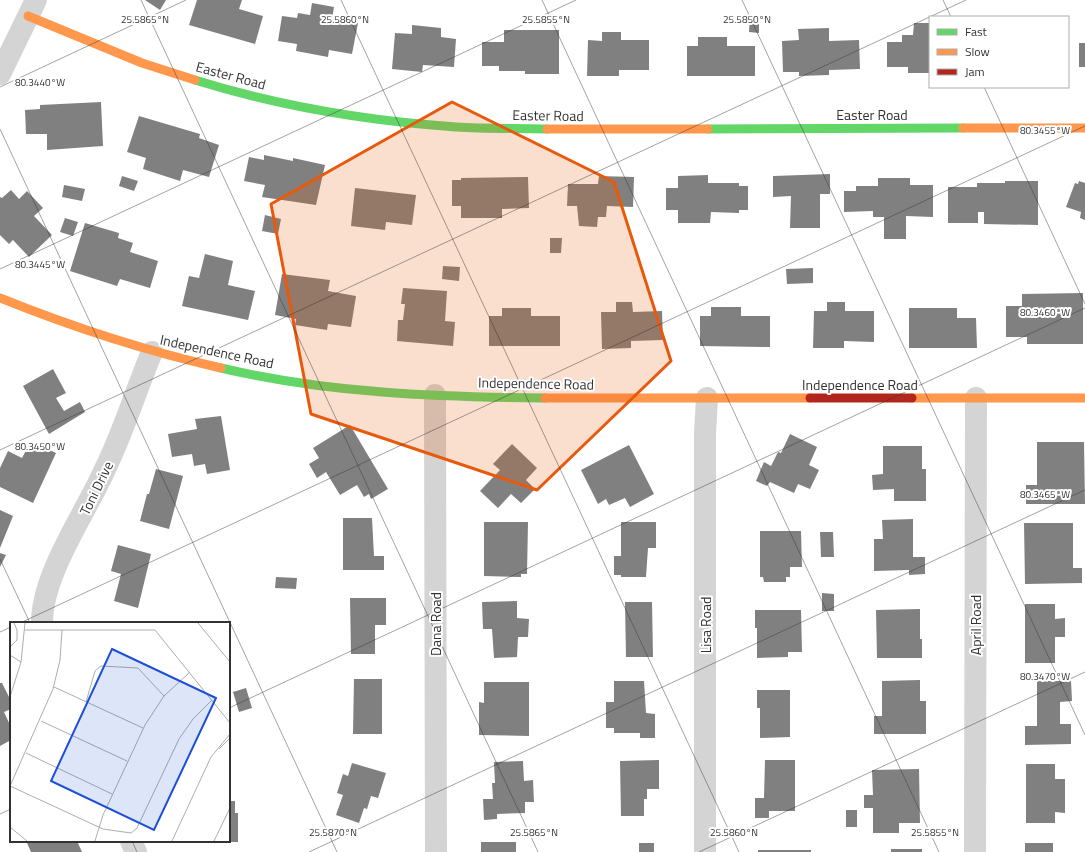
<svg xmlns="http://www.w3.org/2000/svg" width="1085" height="852" font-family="'Titillium Web',sans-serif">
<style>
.building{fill:#808080}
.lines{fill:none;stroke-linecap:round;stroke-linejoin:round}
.street{stroke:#d4d4d4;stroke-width:22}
.fast{stroke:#63d668;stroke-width:9}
.slow{stroke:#ff974d;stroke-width:9}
.jam{stroke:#b3261e;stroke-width:9}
.marked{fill:#e8590c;fill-opacity:0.2;stroke:#e8590c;stroke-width:3;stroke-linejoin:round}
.ticks{fill:none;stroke:#323232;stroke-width:1;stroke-opacity:0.45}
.labels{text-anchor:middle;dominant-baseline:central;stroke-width:4;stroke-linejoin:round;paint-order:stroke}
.street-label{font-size:14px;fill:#323232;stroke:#fff}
.inset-road{fill:none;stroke:#adadad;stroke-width:1}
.view{fill:#1d4ed8;fill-opacity:0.15;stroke:#1d4ed8;stroke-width:2}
.inset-edge{fill:none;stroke:#323232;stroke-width:2}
.ticks-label{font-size:10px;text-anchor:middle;fill:#323232;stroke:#fff;stroke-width:4;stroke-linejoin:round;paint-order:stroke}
</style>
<rect width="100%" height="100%" fill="#fff"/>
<path class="building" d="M 145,0 L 166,0 L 160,10 Z
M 197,0 L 242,0 L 239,9 L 263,16 L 255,44 L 189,25 Z
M 312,3 L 334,7 L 332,19 L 358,23 L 352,54 L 329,50 L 328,57 L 296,51 L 297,44 L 278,41 L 282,16 L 297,18 L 298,13 L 310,15 Z
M 750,15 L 759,16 L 759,33 L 749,32 Z
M 914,23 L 930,23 L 930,73 L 908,73 L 908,67 L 887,67 L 887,42 L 902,42 L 902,35 L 913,35 Z
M 412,25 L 441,28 L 441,37 L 456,39 L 454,67 L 423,65 L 422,72 L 392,69 L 395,33 L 412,34 Z
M 829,28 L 829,41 L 859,40 L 860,69 L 829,70 L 829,75 L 799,76 L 799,72 L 783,72 L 782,41 L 799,40 L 798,29 Z
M 504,30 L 559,30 L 559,74 L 525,74 L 525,71 L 499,71 L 499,66 L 482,66 L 482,42 L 504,42 Z
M 602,32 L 621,32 L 621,40 L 649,40 L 649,70 L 619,70 L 619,76 L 587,76 L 588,40 L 602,41 Z
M 698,37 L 727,37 L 727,46 L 755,46 L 755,76 L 687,76 L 687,46 L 698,46 Z
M 1079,43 L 1085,43 L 1085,67 L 1079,67 Z
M 101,102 L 103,146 L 47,150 L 47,134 L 26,134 L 25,110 L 40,109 L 40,105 Z
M 139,116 L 200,134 L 199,138 L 219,145 L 209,177 L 183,170 L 180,181 L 143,169 L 146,158 L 127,152 Z
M 264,155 L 293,161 L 293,158 L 325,165 L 316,205 L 262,197 L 265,185 L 244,181 L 249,157 L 264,160 Z
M 830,174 L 830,194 L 820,194 L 820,228 L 790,228 L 791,196 L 773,197 L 773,176 Z
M 708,175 L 708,183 L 739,183 L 739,186 L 748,186 L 748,210 L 739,210 L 739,213 L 711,212 L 710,223 L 678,223 L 678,210 L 666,210 L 666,188 L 678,188 L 678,176 Z
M 122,176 L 138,181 L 134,191 L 119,186 Z
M 599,176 L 634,177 L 633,207 L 607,206 L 606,217 L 598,217 L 597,227 L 579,226 L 577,206 L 567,206 L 568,184 L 598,184 Z
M 528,177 L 529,208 L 502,209 L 502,218 L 461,218 L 461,206 L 452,206 L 452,180 L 461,180 L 461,178 Z
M 878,178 L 910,178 L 910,185 L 933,185 L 933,217 L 906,216 L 906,239 L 884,239 L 884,217 L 873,217 L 873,211 L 844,212 L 844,191 L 856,191 L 856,186 L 878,186 Z
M 1005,181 L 1038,181 L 1038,225 L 984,224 L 984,212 L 978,212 L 978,223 L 948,223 L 948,187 L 977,187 L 977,183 L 1005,183 Z
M 1079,181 L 1085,183 L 1085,220 L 1080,218 L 1081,212 L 1066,207 L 1075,183 L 1078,184 Z
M 64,185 L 85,189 L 82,201 L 62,197 Z
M 355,188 L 416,195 L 412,225 L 386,222 L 385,230 L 351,226 Z
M 11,190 L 19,199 L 27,191 L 43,208 L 34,216 L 52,235 L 29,257 L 13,240 L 9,244 L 0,235 L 0,197 L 2,198 Z
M 265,215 L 281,219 L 278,234 L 262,231 Z
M 65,218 L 78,222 L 73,236 L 60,232 Z
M 85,223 L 119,233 L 118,238 L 133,243 L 130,252 L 158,261 L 150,288 L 120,279 L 117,286 L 70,271 Z
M 550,238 L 562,238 L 561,253 L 550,253 Z
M 205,254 L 233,261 L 228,285 L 255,291 L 248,320 L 182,306 L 189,276 L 199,278 Z
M 443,266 L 460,267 L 459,281 L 442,279 Z
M 813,268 L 813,283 L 787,284 L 786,269 Z
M 282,274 L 330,280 L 328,291 L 356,296 L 351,327 L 328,324 L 327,330 L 295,325 L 296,319 L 275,315 Z
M 403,288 L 447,291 L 445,321 L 455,322 L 453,346 L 397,341 L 398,320 L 403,320 L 405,304 L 401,304 Z
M 1083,293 L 1083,344 L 1027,344 L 1027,337 L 1006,337 L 1006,306 L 1022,306 L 1022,294 Z
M 616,302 L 632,302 L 633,312 L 662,311 L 663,340 L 631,341 L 631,348 L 602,349 L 601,312 L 616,312 Z
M 827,302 L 845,302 L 845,311 L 874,311 L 874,342 L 844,341 L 844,348 L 813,348 L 814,311 L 827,311 Z
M 711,307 L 741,307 L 741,316 L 770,316 L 770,347 L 700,346 L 700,316 L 711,316 Z
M 502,308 L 531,308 L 531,316 L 560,316 L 560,346 L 489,346 L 489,316 L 502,316 Z
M 909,308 L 957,308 L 957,318 L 976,318 L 977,348 L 909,348 Z
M 53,369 L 66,393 L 56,398 L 64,411 L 80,402 L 85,412 L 49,434 L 23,386 Z
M 221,416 L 230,470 L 207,474 L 205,464 L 194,466 L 192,454 L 172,457 L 168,434 L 197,429 L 195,419 Z
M 350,425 L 388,489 L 371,499 L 369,494 L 364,497 L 357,485 L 340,495 L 326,472 L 317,478 L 309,464 L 319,458 L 313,448 Z
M 790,434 L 817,447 L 809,465 L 819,470 L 810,489 L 798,484 L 794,493 L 770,482 L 767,486 L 756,481 L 764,462 L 771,466 L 778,452 L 781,453 Z
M 31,441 L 56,453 L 33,503 L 0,487 L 0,468 L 8,451 L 22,458 Z
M 1037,442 L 1084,442 L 1085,504 L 1026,504 L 1026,485 L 1037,485 Z
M 512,444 L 537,468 L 526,480 L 535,489 L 521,503 L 511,494 L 498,508 L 480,491 L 500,470 L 493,464 Z
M 629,445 L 654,494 L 630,507 L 625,498 L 609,505 L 606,499 L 598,504 L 581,470 Z
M 883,446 L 922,446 L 922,469 L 926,469 L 926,501 L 894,501 L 894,489 L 873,490 L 872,475 L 883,474 Z
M 156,469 L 183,476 L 169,529 L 140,521 L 147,494 L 149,494 Z
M 0,510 L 13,516 L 0,548 Z
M 343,518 L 372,518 L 374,556 L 384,556 L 384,570 L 343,570 Z
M 913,519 L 913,557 L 925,557 L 925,574 L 909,575 L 909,570 L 874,571 L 874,539 L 883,539 L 882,520 Z
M 484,522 L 528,522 L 527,574 L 521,574 L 521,577 L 484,576 Z
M 621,522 L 656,522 L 656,548 L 648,548 L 646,577 L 621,577 L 621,575 L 614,575 L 614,556 L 621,556 Z
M 1024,523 L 1073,523 L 1073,568 L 1082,568 L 1082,583 L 1025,584 Z
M 760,531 L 801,531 L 802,567 L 790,567 L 790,577 L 786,577 L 786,582 L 764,582 L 763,577 L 760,577 Z
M 820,532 L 833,532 L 834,557 L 821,557 Z
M 118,545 L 151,554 L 138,608 L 114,601 L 121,574 L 111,571 Z
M 0,553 L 6,555 L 0,567 Z
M 276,577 L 297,578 L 296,589 L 275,588 Z
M 822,593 L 834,594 L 834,611 L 822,611 Z
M 350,598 L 386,598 L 386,625 L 375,625 L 375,654 L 351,654 Z
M 517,601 L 517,618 L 529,619 L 528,637 L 518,637 L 517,657 L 494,658 L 492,629 L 483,629 L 482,602 Z
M 625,602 L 652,602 L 653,657 L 626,657 Z
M 1025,604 L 1055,604 L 1055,619 L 1065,618 L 1065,637 L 1055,637 L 1055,663 L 1025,663 Z
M 920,609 L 920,639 L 922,639 L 922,658 L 877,658 L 876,610 Z
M 755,610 L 801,610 L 802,652 L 788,652 L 788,657 L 757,658 L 757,628 L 755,628 Z
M 354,679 L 382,679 L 382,734 L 353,734 Z
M 920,680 L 920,701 L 926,701 L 926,734 L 874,734 L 874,716 L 882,716 L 882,681 Z
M 614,681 L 644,681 L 646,713 L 655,714 L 655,738 L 640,738 L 640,733 L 614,733 L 614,728 L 606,728 L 606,702 L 614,702 Z
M 1037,681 L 1071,681 L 1072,701 L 1060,702 L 1060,724 L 1071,724 L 1071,744 L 1025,745 L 1025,726 L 1037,726 Z
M 484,682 L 529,682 L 529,736 L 479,735 L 479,702 L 484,703 Z
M 0,683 L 2,683 L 11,701 L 11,709 L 4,712 L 11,727 L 11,740 L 0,746 Z
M 246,688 L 252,708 L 239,712 L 233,692 Z
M 757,690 L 790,690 L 790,737 L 760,738 L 760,708 L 757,708 Z
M 659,760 L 659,789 L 647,789 L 647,799 L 644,799 L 644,816 L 621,816 L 620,761 Z
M 765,760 L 795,760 L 795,811 L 769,811 L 769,818 L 755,818 L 755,798 L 764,798 Z
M 523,761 L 524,781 L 533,780 L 534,802 L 525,802 L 525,813 L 497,814 L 497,819 L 484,820 L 483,799 L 493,799 L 492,783 L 495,783 L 494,762 Z
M 352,763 L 386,773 L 378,798 L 371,796 L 367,809 L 364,808 L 359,823 L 336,815 L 343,795 L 337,793 L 343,774 L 348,776 Z
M 1026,764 L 1055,764 L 1055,779 L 1065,779 L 1065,813 L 1055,812 L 1055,823 L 1026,823 Z
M 919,769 L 920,823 L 899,823 L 899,833 L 873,833 L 873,808 L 864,808 L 864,795 L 873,795 L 872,770 Z
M 229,801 L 235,801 L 235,813 L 238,813 L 238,842 L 229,842 Z
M 846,810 L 857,810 L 857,827 L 846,827 Z
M 32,841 L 77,841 L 82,852 L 31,852 L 27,843 Z
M 481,842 L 516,842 L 516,852 L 481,852 Z
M 639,843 L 654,843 L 654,852 L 639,852 Z
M 1025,843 L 1053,843 L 1053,852 L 1025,852 Z
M 891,849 L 922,849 L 922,852 L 891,852 Z
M 758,850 L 811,850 L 811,852 L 758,852 Z"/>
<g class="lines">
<path class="street" d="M 0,74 L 36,0
M 435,395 L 436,852
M 42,623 C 42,573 86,513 106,467 C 124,430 136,390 152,352
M 131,841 L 136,852
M 705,852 L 705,433 L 707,398
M 975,852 L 976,398"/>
<path class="fast" d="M 195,80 C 278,106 368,121 456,127 C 486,129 517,128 547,129
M 708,129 L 963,128
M 221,368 C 327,393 436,397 545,398"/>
<path class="slow" d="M 28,16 L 142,63 L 195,80
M 963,128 L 1085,128
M 547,129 L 708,129
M 0,298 C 72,327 145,351 221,368
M 545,398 L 810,398
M 912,398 L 1085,398"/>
<path class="jam" d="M 810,398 L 912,398"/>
</g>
<path class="marked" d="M 452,102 L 614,182 L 671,361 L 537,490 L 311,414 L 271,204 Z"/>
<path class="ticks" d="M 141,0 L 538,852M 341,0 L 739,852M 542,0 L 939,852M 742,0 L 1085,735M 943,0 L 951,17M 0,87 L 186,0M 984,87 L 1085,304M 0,129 L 337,852M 0,269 L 576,0M 0,450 L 966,0M 0,559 L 30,623M 20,623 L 1085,126M 0,632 L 11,627M 229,708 L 1085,308M 0,814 L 11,809M 132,841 L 137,852M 309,852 L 1085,490M 699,852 L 1085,672"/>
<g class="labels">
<g class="street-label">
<text transform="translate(231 75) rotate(15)">Easter Road</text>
<text x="872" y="114">Easter Road</text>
<text transform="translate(548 115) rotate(1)">Easter Road</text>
<text transform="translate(217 351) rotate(12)">Independence Road</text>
<text transform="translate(536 383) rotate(1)">Independence Road</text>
<text x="860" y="384">Independence Road</text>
<text transform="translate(96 488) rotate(-64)">Toni Drive</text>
<text transform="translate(435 624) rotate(-90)">Dana Road</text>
<text transform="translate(705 625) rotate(-90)">Lisa Road</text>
<text transform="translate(975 625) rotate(-90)">April Road</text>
</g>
</g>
<g transform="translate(10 622)">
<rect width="220" height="220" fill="#fff"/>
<path class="inset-road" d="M 188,1 L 220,40M 15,8 L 145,8 L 220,101M 0,25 L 7,18 L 7,8 L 4,1M 0,33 L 11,40M 44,65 L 133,106M 0,75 L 11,40 L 15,1M 76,80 L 85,49 L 91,44 L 128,46 L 154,74M 31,99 L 117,139M 209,127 L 220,116M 16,131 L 102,172M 0,164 L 93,207 L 121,211 L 127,206 L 169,117 L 183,97 L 202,78M 0,164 L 43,67 L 50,38 L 52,8M 0,205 L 17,219M 85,219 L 93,193 L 135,103 L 154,74 L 180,50M 162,219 L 201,135 L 220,112M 204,219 L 220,186"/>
<path class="view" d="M 102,27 L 206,76 L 144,208 L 41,159 Z"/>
<rect width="220" height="220" class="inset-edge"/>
</g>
<g class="ticks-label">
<text x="145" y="23">25.5865°N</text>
<text x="345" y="23">25.5860°N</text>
<text x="546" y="23">25.5855°N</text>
<text x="747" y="23">25.5850°N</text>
<text x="40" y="86">80.3440°W</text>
<text x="1045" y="134">80.3455°W</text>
<text x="40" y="268">80.3445°W</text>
<text x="1045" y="316">80.3460°W</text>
<text x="40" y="450">80.3450°W</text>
<text x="1045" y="498">80.3465°W</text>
<text x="1045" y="680">80.3470°W</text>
<text x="333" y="836">25.5870°N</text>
<text x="534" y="836">25.5865°N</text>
<text x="734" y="836">25.5860°N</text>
<text x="935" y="836">25.5855°N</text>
</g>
<rect x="929" y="16" width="140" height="72" fill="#ffffff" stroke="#adadad"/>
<rect x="937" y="29" width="20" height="6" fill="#63d668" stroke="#adadad"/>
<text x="965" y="36" font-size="12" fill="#323232">Fast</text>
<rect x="937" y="49" width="20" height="6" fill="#ff974d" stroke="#adadad"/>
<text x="965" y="56" font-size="12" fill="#323232">Slow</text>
<rect x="937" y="69" width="20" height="6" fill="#b3261e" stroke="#adadad"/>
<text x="965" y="76" font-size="12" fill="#323232">Jam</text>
</svg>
